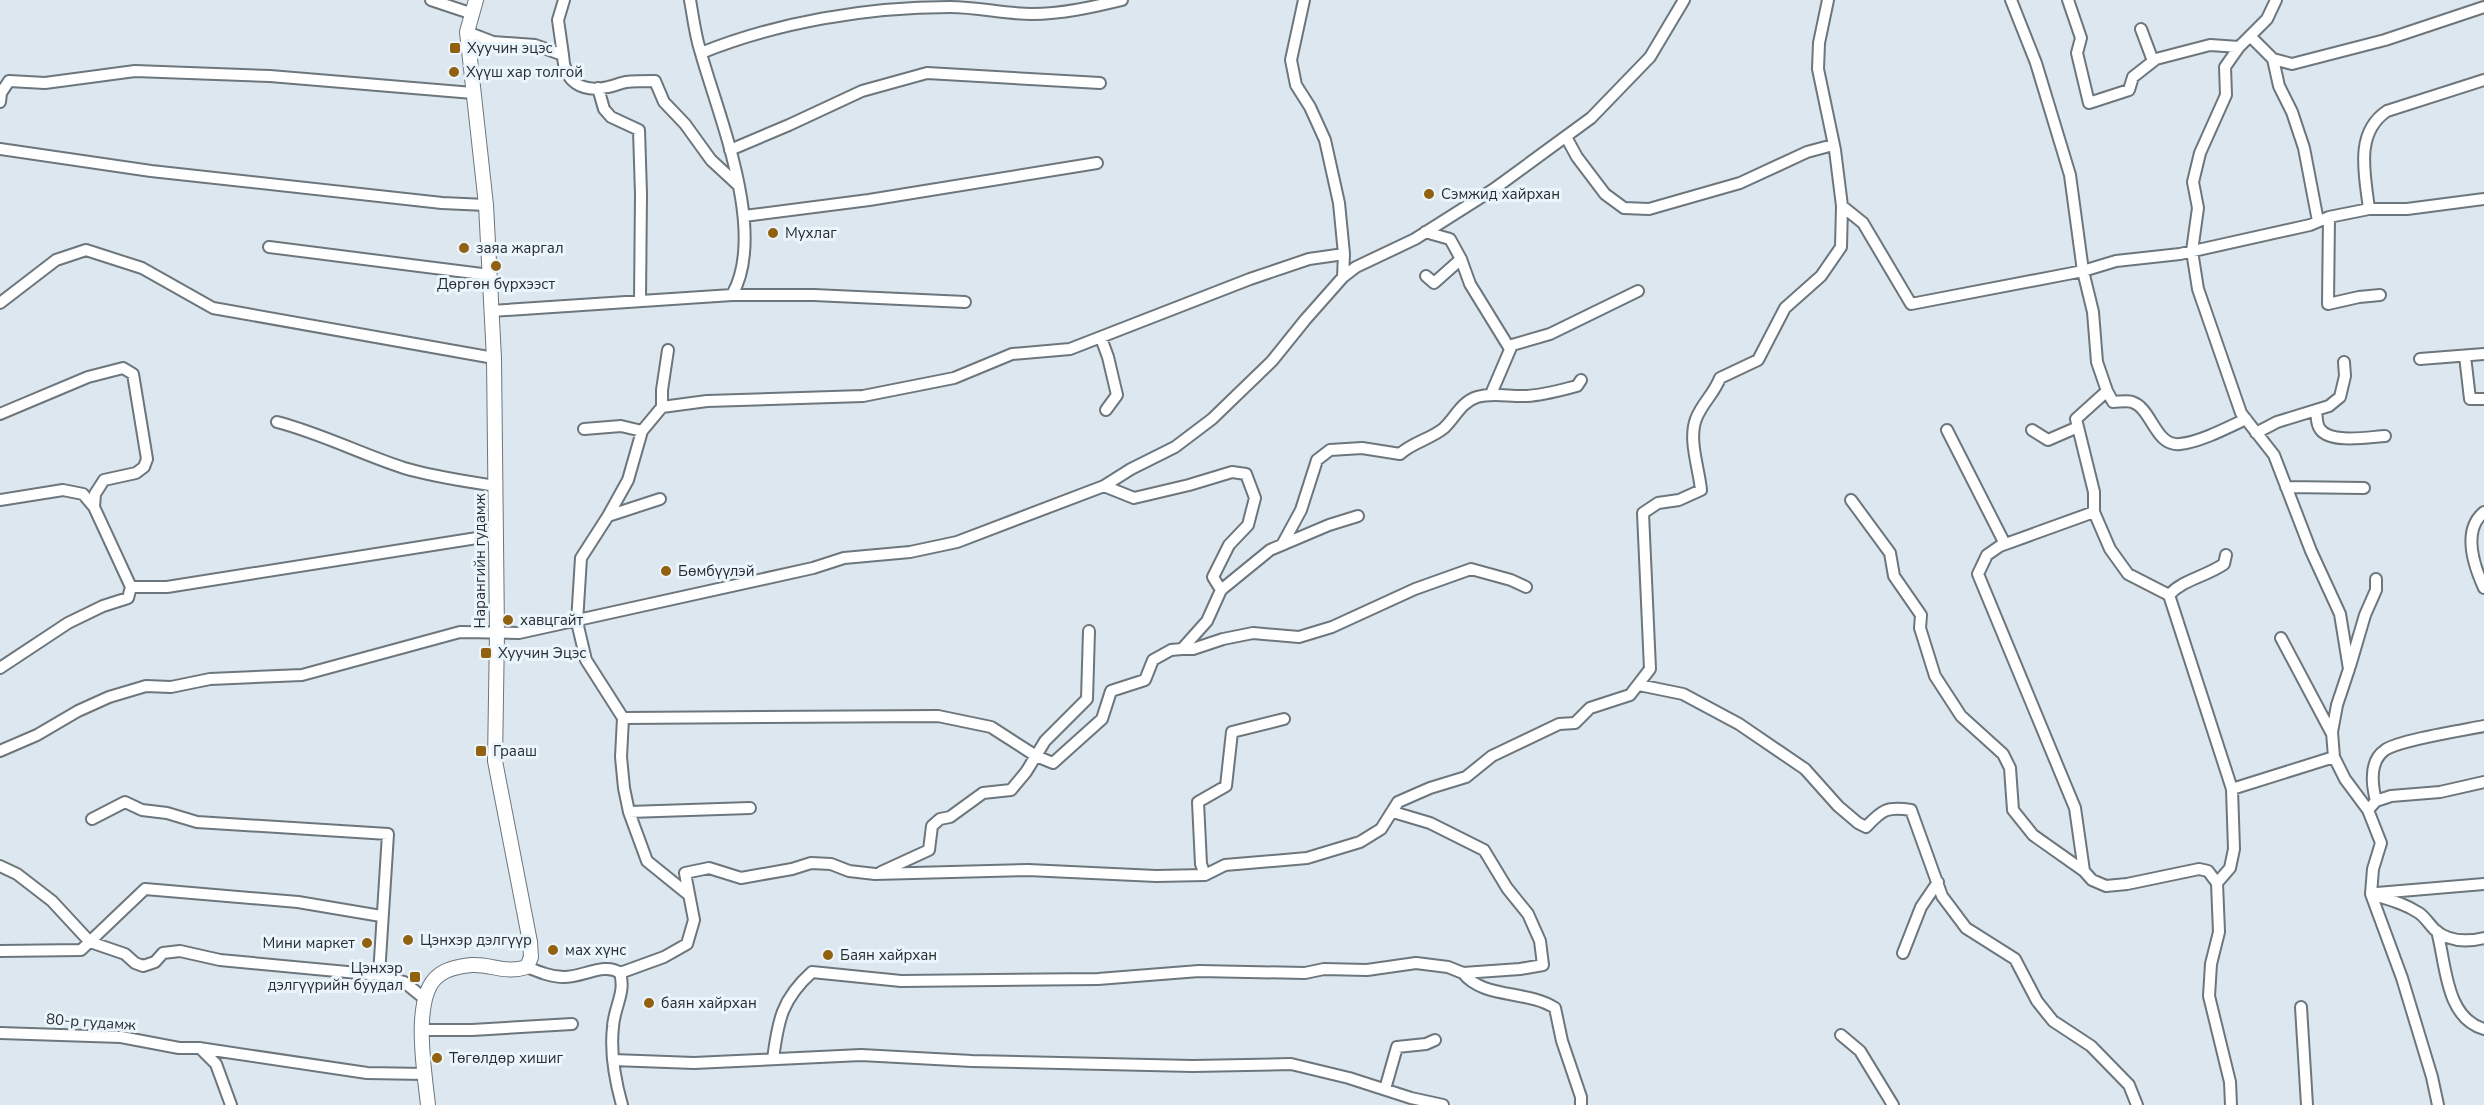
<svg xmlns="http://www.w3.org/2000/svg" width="2484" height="1105" font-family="'Nunito Sans',sans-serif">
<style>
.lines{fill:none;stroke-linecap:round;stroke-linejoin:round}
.minor-casing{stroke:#6c767c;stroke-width:14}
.major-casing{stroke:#6c767c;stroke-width:16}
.minor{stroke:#fff;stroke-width:10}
.major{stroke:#fff;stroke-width:14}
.poi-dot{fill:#91610f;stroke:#eaf5fc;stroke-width:2}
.labels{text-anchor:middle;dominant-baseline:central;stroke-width:6;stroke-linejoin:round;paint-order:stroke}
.poi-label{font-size:15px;fill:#2a2e31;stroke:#eaf5fc;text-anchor:start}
.street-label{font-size:15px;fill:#2a2e31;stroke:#eaf5fc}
</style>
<rect width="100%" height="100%" fill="#dde7ef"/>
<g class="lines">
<defs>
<path id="minor" d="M 431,0 L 473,14
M 1304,0 L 1291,60 L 1296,85 L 1310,107 L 1325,140 L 1339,203 L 1344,254 L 1343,277
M 1828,0 L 1819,43 L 1818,69 L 1835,150 L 1842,206 L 1863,223 L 1911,304 L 2083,271 L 2116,261 L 2180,254 L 2310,225 L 2329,217 L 2369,209 L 2407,209 L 2484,199
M 2011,0 L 2036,63 L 2070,175 L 2083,271 L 2093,312 L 2097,362 L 2107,391 L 2076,419 L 2094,492 L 2094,512 L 2000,546 L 1987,555 L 1978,574 L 2075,808 L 2084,871 L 2092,880 L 2106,886 L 2127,884 L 2199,869 L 2208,871 L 2217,883 L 2219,932 L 2211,964 L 2209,996 L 2230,1082 L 2231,1105
M 2068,0 L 2081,38 L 2077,53 L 2089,103 L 2129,90 L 2133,77 L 2156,59 L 2210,45 L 2239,47
M 2276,0 L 2267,19 L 2239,47 L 2225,67 L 2226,95 L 2200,153 L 2193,182 L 2198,208 L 2192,251 L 2198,289 L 2241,413 L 2274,455 L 2311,551 L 2340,614 L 2349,669 L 2337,705 L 2332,732 L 2334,757 L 2345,779 L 2368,810 L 2381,843 L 2373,869 L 2371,894 L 2402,978 L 2432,1077 L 2438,1105
M 2141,29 L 2153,61
M 467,32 L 493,42 L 535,45 L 563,55 L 558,20 L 564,0
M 2251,37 L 2273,59 L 2292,64 L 2385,40 L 2484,7
M 701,53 C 778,22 867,7 950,7 C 978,7 1005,14 1032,14 C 1062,14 1093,7 1122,0
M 563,55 C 564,82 582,93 608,87 C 614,86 620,83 626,82 C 635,81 645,81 655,81 L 664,102 L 685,124 L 711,160 L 737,184
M 2273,59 L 2279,86 L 2292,112 L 2304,148 L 2318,221
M 598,88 L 604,109 L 611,117 L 639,130 L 641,194 L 640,300
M 0,102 L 1,93 L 9,81 L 45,83 L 135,71 L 270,76 L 473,93
M 1566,137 L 1577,157 L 1605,194 L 1624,208 L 1649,209 L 1740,183 L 1807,152 L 1833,145
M 0,149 L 151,171 L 442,203 L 486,205
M 730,150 L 789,125 L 862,91 L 927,73 L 1100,83
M 2369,209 C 2365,175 2354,133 2387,111 L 2484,80
M 744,216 L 869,200 L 1097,163
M 2329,217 L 2328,304 L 2359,297 L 2380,295
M 1425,232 L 1450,239 L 1461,259 L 1434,283 L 1426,276
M 269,247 L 490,275
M 1461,259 L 1470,284 L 1510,349
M 732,295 L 814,295 L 965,302
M 0,303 L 56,260 L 86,250 L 142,268 L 213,308 L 494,358
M 491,311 L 732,295 C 768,232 718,115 700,50 C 695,34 693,16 690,0
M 1101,338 L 1108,357 L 1117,395 L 1106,410
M 2465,356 L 2470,399 L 2484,399
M 2420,359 L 2484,354
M 2107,391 L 2113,402 C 2119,402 2127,400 2132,402 C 2152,408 2155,447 2180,444 C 2200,442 2227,428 2246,419
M 1491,394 L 1512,345 L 1550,334 L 1638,291
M 662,407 L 707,401 L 863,396 L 954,378 L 1012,354 L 1070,349 L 1250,279 L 1309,259 L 1344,254
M 2316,410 C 2317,416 2316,424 2320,429 C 2330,444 2369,437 2385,436
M 0,414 L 88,377 L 123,368 L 133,374 L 147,459 L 144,467 L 136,473 L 104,480 L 95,494 L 94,507
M 277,422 C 320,433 361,454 404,468 C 434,477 465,481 496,486
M 584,429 L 621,426 L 642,431
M 1947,430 L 2005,544
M 2032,430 L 2048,440 L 2078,427
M 2256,433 L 2277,422 L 2329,406 L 2340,397 L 2345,376 L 2344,362
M 2286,487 L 2364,488
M 660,499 L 608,516 L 581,558 L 577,622 L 586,660 L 623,718 L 621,757 L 624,788 L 629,812 L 647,861 L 689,895
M 0,500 L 63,490 L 83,494 L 94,507 L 131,587 L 167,587 L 496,535
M 1851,500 L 1890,553 L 1894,576 L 1921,615 L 1920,628 L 1935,676 L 1961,716 L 2003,754 L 2010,768 L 2013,810 L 2033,835 L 2084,871
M 2094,512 L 2110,549 L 2128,574 L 2169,595 L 2232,789 L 2234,849 L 2230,868 L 2217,883
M 2484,512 C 2462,530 2474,566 2484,588
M 608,516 L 628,480 L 642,431 L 662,407 L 662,390 L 668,350
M 1282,545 L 1301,510 L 1317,460 L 1330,450 L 1362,448 L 1400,454 C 1413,442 1431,439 1444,428 C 1455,418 1461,402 1477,397 C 1493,392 1510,397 1527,396 C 1544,395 1561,390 1577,386 L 1581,380
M 1221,590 L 1270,550 L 1329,525 L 1358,516
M 2169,595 C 2184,579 2205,577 2224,564 L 2226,555
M 2281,638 L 2332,734
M 1182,649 L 1193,649 L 1223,639 L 1253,633 L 1299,637 L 1332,627 L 1415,589 L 1471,569 L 1511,580 L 1526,587
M 2350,666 L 2365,615 L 2376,590 L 2376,579
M 0,668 L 68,623 L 103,606 L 128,598 L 131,587
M 1639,685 L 1683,694 L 1739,724 L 1805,769 L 1838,806 L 1858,823 L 1866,827 C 1882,810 1887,806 1911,810 L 1942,896 L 1966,928 L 2015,959 L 2037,1001 L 2053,1021 L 2091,1046 L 2129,1085 L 2137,1105
M 623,718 L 938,716 L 991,727 L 1036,756 L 1053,763 L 1102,719 L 1111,691 L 1145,680 L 1153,660 L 1171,650 L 1182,649 L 1207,621 L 1221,590 L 1213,577 L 1229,545 L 1248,525 L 1255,498 L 1246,474 L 1232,472 L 1189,485 L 1134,498 L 1104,486
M 0,751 L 37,735 L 78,711 L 109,697 L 146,686 L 171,687 L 210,679 L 302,675 L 460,632 L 519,633 L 813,568 L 844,558 L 910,552 L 957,542 L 1104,486 L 1131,469 L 1175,447 L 1212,419 L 1272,361 L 1305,320 L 1343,277 L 1356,267 L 1415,239 L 1494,189 L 1591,118 L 1650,57 L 1684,0
M 2232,789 L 2334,757
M 2376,801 L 2391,796 L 2440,792 L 2484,782
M 2368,810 L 2376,801 C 2372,785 2369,761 2385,750 C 2399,740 2464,730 2484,726
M 629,812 L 750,808
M 1393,812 L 1430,823 L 1484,850 L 1507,888 L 1528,914 L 1540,941 L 1543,965 L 1520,969 L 1463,973 C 1483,999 1528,990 1555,1008 L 1562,1041 L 1581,1097 L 1581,1105
M 92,819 L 125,802 L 142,810 L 167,813 L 197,822 L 388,834 L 379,975 L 404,982 L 425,999
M 0,866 L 17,874 L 52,901 L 90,942 L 125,954 L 135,963 L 143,966 L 155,962 L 163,953 L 180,951 L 220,960 L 379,975
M 881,872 L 929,850 L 932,826 L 940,819 L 950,817 L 983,793 L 1011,790 L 1026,772 L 1045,741 L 1087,699 L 1089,631
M 1205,875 L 1201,864 L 1198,802 L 1226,786 L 1232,732 L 1284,719
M 2377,893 L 2484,884
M 2371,894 C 2387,899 2404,903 2419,913 C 2425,917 2429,924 2435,930 C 2449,942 2467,942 2484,938
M 2437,931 C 2446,963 2445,1018 2484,1029
M 0,951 L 81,950 L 145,889 L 298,902 L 381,916
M 1903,953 L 1921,907 L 1938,882
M 527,967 C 539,972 551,977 564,977 C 583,977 605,962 620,973 C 626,993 614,1007 613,1027 C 610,1053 615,1080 622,1105
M 620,973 L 664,957 L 687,944 L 694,920 L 685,873 L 709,868 L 741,878 L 792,869 L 811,863 L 831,864 L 849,871 L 875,874 L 1028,870 L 1156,876 L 1205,875 L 1225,865 L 1307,858 L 1360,842 L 1381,829 L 1398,802 L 1430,788 L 1466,777 L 1492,756 L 1559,724 L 1575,723 L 1590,708 L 1630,695 L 1650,669 L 1643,513 L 1658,503 L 1679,500 L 1701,490 C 1699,468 1688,440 1696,419 C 1702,403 1714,394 1720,378 L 1758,360 L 1785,308 L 1821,276 L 1841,247 L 1842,206
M 2301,1007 L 2307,1105
M 421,1030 L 472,1030 L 572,1024
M 0,1033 L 121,1037 L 179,1048 L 199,1048 L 367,1073 L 425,1074
M 1841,1035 L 1860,1051 L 1893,1105
M 200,1048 L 216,1064 L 231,1105
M 773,1059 C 778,1020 782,999 812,972 L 901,981 L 1098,979 L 1199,971 L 1305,973 L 1324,969 L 1367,970 L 1416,963 L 1448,967 L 1463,973
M 613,1060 L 694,1063 L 861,1055 L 972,1061 L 1193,1066 L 1291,1064 L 1349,1078 L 1411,1098 L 1443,1105
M 1385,1089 L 1397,1047 L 1426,1044 L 1435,1040"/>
<path id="major" d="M 428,1105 C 425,1075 411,997 438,976 C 447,968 461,966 472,965 C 492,964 505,974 527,967 L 531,957 L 530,942 L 495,761 L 497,632 L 494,358 L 486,205 L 467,32 L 476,0"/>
</defs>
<use href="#minor" class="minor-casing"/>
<use href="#major" class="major-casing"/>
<use href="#minor" class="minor"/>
<use href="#major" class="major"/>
</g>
<g class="poi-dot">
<rect x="449" y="42" width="12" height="12" rx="3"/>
<circle cx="454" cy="72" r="6"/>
<circle cx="1429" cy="194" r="6"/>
<circle cx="773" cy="233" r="6"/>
<circle cx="464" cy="248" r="6"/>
<circle cx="496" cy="266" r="6"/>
<circle cx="666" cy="571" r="6"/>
<circle cx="508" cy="620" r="6"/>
<rect x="480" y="647" width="12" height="12" rx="3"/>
<rect x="475" y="745" width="12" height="12" rx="3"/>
<circle cx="408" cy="940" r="6"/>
<circle cx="367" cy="943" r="6"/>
<circle cx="553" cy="950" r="6"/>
<circle cx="828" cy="955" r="6"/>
<rect x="409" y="971" width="12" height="12" rx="3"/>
<circle cx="649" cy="1003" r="6"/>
<circle cx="437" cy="1058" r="6"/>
</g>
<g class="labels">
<g class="poi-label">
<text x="467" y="48">Хуучин эцэс</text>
<text x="466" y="72">Хүүш хар толгой</text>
<text x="1441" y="194">Сэмжид хайрхан</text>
<text x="785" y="233">Мухлаг</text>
<text x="476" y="248">заяа жаргал</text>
<text x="496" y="284" text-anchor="middle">Дөргөн бүрхээст</text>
<text x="678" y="571">Бөмбүүлэй</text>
<text x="520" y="620">хавцгайт</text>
<text x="498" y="653">Хуучин Эцэс</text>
<text x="493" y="751">Грааш</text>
<text x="420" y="940">Цэнхэр дэлгүүр</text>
<text x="355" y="943" text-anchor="end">Мини маркет</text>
<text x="565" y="950">мах хүнс</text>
<text x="840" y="955">Баян хайрхан</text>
<text x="403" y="968" text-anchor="end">Цэнхэр<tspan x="403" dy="17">дэлгүүрийн буудал</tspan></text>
<text x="661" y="1003">баян хайрхан</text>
<text x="449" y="1058">Төгөлдөр хишиг</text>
</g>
<g class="street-label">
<text transform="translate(480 561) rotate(-90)">Нарангийн гудамж</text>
<text transform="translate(91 1022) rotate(4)">80-р гудамж</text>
</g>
</g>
</svg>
